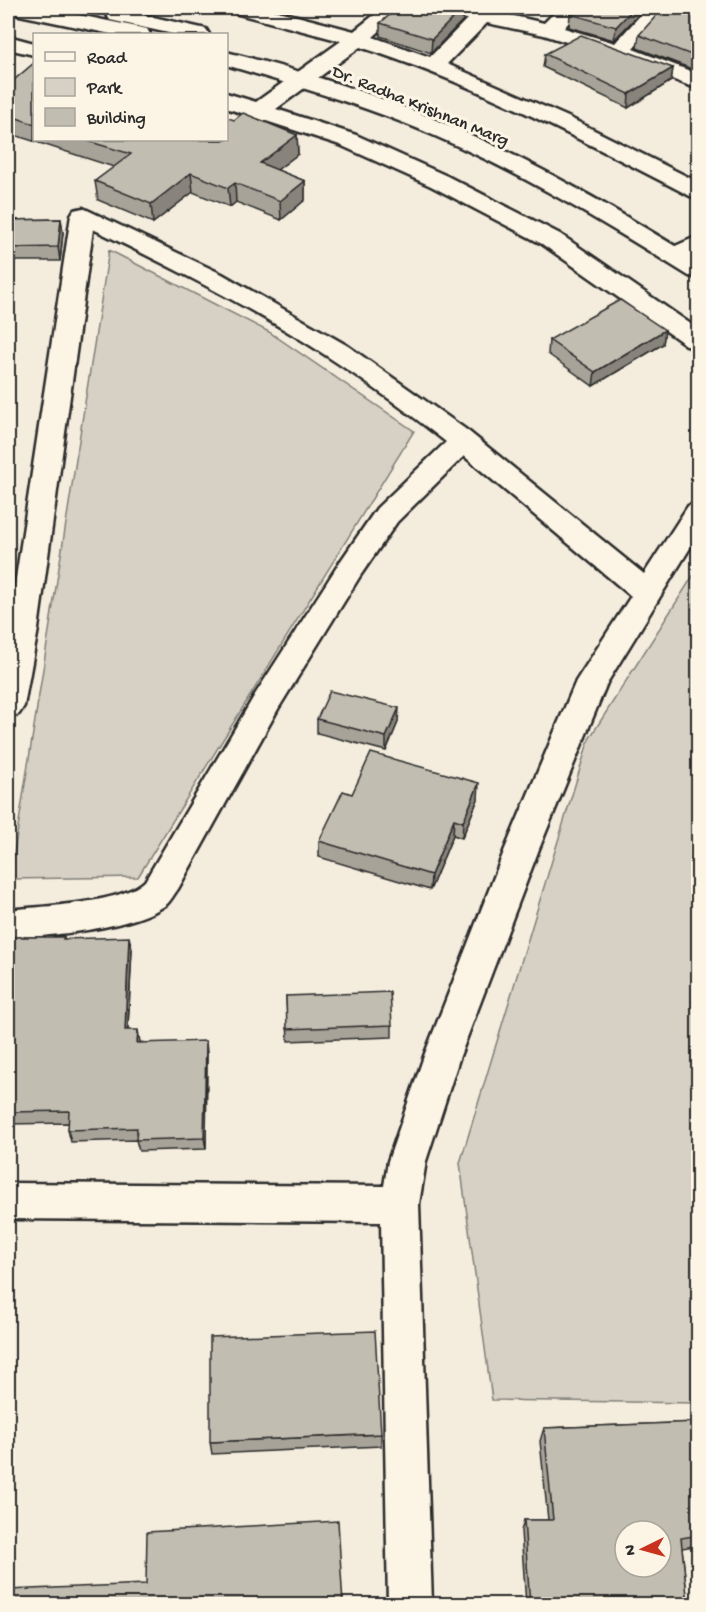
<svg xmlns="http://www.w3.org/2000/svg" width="706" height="1612" font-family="'Gochi Hand',sans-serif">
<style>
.green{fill:#d6d1c4;stroke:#807e78;stroke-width:1.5}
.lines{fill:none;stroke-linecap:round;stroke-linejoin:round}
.street-casing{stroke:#2b2b2b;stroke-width:5}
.secondary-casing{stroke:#2b2b2b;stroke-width:5}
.street{fill:#fcf5e5;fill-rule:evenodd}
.secondary{fill:#fcf5e5;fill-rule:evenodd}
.wall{fill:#a7a398;stroke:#2b2b2b;stroke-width:1.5}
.shaded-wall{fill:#88847c;stroke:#2b2b2b;stroke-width:1.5}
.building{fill:#c2bdb1;stroke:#2b2b2b;stroke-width:1.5;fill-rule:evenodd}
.labels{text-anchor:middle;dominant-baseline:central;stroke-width:6;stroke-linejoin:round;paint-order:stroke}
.far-street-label{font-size:18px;fill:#2b2b2b;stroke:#fcf5e5}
</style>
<rect width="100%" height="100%" fill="#f4edde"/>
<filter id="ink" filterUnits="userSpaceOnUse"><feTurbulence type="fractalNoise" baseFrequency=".0167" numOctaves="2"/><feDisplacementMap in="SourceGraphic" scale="12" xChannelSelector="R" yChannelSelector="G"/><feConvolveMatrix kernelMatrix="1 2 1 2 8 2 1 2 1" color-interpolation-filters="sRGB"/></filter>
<g filter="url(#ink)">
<path class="green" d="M 109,250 L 269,332 L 414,431 L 138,877 L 10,879 Z
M 698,568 L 698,1403 L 492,1400 L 460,1163 L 589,739 Z"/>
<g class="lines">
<defs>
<path id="street" d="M 233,8 L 266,8 L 354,31 L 383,8 L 405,8 L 373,37 L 430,57 L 467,19 L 440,13 L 438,8 L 499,8 L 497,12 L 544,23 L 559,8 L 581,8 L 564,28 L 615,43 L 647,8 L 668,8 L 633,49 L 698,74 L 698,89 L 611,56 L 544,35 L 487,23 L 447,64 L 568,117 L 698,182 L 698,198 L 690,196 C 583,141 475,83 360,47 L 276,109 L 356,135 L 447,176 L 560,234 L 698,329 L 698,349 L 689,347 L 542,244 L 431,186 L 340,145 L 226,108 L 226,93 L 256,102 L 341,41 L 235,13 Z
M 8,36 L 34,43 L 34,55 L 8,49 Z
M 83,208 L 222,274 L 348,346 L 468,431 L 644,574 L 688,506 L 698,503 L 698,535 L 607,683 L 539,849 L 460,1056 L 426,1161 L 419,1204 L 432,1604 L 388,1604 L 381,1222 L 8,1219 L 8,1183 L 384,1186 L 388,1161 L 424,1056 L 505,849 L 576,681 L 631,596 L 464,456 L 397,522 L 360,576 L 278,709 L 178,889 C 174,894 171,900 167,904 C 136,928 46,937 8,938 L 8,910 C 42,906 121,904 145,881 L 256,693 L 340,562 L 377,508 L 446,442 C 399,405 350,370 300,339 C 233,298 163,263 93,229 L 38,629 L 24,706 L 19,714 L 8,718 L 8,631 L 71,215 L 74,210 Z
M 698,236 L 698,253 L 682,261 L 673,263 L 664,261 L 661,256 L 664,251 Z"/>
<path id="secondary" d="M 8,8 L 45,8 L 147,29 L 150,34 L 111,34 L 10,13 Z
M 118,9 L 206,29 L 209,34 L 173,34 L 110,20 L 107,15 L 110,10 Z
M 226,52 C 313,73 399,102 480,139 C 556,174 628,217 698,260 L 698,278 L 689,276 C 598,219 505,163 404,123 C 346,100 286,83 226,65 Z"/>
</defs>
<use href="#street" class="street-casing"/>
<use href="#secondary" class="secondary-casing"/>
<use href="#street" class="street"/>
<use href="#secondary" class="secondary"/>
</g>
<path class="wall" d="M 577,8 L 645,8 L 614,40 L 569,27 L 570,14 Z
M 685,8 L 699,8 L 699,11 Z
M 699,14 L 699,62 L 692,69 L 637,48 L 639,35 Z
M 463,20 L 431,53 L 380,36 L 380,23 Z
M 545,54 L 673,68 L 671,81 L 628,108 L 543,67 Z
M 34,63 L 34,140 L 226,140 L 234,120 L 297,135 L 298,154 L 277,170 L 305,181 L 305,200 L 281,220 L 236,202 L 230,207 L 193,192 L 153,223 L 98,200 L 95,181 L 114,167 L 8,133 L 8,85 Z
M 61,219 L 63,233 L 60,261 L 8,261 L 8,220 Z
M 665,330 L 663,344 L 593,386 L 548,354 L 549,340 Z
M 317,719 L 398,722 L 386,751 L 317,733 Z
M 352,794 L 478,799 L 462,838 L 453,835 L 430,890 L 319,857 L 319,841 Z
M 8,937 L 64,937 L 64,939 L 132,949 L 128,1030 L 140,1042 L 207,1053 L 206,1149 L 139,1151 L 136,1140 L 71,1142 L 68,1130 L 69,1123 L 8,1124 Z
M 286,996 L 392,1025 L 392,1037 L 288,1041 Z
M 699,1422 L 699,1545 L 682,1548 L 688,1605 L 526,1605 L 521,1531 L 524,1520 L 548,1520 L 540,1441 L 544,1428 Z
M 381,1434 L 381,1446 L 212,1454 L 210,1442 Z"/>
<path class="shaded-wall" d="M 463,8 L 463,20 L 431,53 L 432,39 Z
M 634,8 L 645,8 L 614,40 L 616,27 Z
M 699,51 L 699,62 L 692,69 L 694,56 Z
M 673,68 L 671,81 L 628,108 L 629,94 Z
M 297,135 L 298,154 L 261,182 L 260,163 Z
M 191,173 L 193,192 L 153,223 L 151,204 Z
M 305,181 L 305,200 L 281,220 L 280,201 Z
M 235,183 L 236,202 L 230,207 L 228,188 Z
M 61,219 L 63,233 L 60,261 L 58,247 Z
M 665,330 L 663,344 L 593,386 L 595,372 Z
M 399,708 L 398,722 L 386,751 L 386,737 Z
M 479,783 L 478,799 L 462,838 L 463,822 Z
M 454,819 L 453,835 L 430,890 L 431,875 Z
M 129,937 L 132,949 L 127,1042 L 125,1030 Z
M 138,1030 L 140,1042 L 139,1054 L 137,1043 Z
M 206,1041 L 207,1053 L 206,1149 L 204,1138 Z"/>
<path class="building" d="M 398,8 L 463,8 L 432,39 L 380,23 Z
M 577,8 L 634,8 L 616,27 L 570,14 Z
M 663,8 L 674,8 L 699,14 L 699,51 L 694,56 L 639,35 Z
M 581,35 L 673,68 L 629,94 L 545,54 Z
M 34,63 L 34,124 L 8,115 L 8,85 Z
M 243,113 L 297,135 L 260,163 L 305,181 L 280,201 L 235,183 L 228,188 L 191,173 L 151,204 L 95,181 L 131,154 L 84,140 L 226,140 L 226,117 L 234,120 Z
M 61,219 L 58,247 L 8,248 L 8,220 Z
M 620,300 L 665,330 L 595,372 L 549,340 Z
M 330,691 L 399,708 L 386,737 L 317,719 Z
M 371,753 L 479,783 L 463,822 L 454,819 L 431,875 L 319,841 L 343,791 L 352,794 Z
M 8,937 L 64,937 L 63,939 L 129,937 L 125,1030 L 138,1030 L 137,1043 L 206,1041 L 204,1138 L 136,1140 L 137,1128 L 68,1130 L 69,1111 L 8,1112 Z
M 390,992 L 392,1025 L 287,1029 L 286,996 Z
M 375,1331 L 381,1434 L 210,1442 L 210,1337 Z
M 699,1422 L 699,1535 L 681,1538 L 688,1605 L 530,1605 L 524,1520 L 553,1520 L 544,1428 ZM 625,1531 L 661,1531 L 661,1567 L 625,1567 Z
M 338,1521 L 343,1605 L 8,1605 L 8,1590 L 146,1584 L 147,1532 Z"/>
</g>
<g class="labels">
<g class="far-street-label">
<text transform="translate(420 107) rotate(22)">Dr. Radha Krishnan Marg</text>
</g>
</g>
<rect width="706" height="1612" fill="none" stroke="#fcf5e5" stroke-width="30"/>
<rect x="15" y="15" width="676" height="1582" fill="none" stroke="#2b2b2b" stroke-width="2" filter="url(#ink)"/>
<rect x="33" y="33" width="195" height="108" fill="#fcf5e5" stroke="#a8a49b" stroke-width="1.5"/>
<rect x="45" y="52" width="30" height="9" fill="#fcf5e5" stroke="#a8a49b" stroke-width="1.5"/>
<text x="87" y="63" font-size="18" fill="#2b2b2b">Road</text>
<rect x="45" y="78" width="30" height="18" fill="#d6d1c4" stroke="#a8a49b" stroke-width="1.5"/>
<text x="87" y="93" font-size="18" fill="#2b2b2b">Park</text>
<rect x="45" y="108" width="30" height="18" fill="#c2bdb1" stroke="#a8a49b" stroke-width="1.5"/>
<text x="87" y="123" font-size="18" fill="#2b2b2b">Building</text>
<g transform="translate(643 1549) rotate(265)"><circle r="28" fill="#fcf5e5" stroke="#a8a49b" stroke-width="1.5"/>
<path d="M0-4.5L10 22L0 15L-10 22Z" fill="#c8321e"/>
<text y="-9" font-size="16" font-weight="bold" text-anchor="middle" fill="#2b2b2b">N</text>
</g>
</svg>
